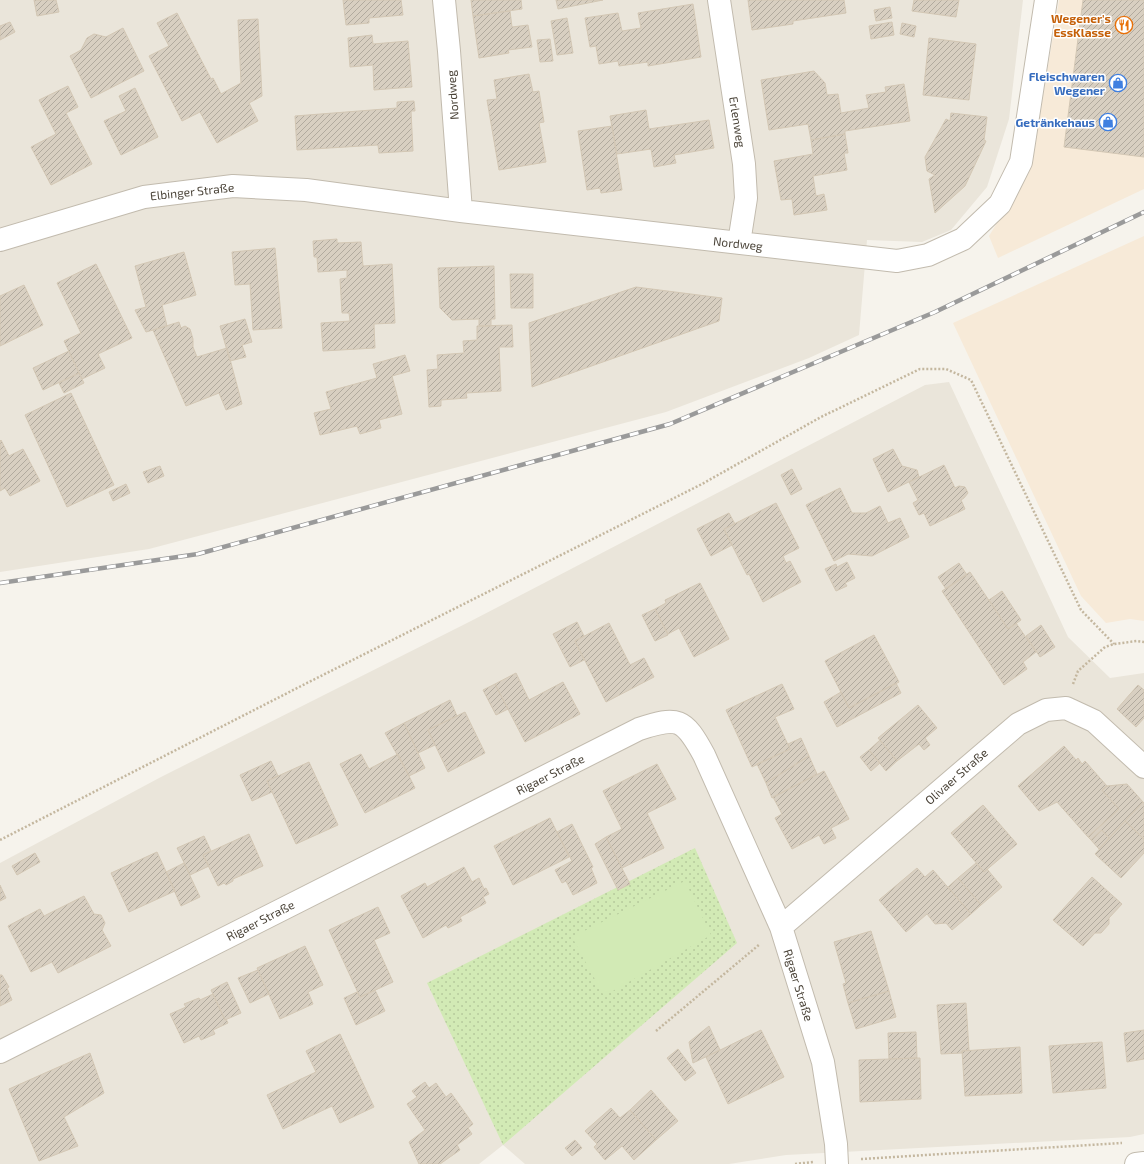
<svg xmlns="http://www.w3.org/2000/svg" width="1144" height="1164" font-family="'Exo 2',sans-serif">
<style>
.residential{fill:#eae5da}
.commercial{fill:#f7ead8}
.grass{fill:url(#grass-dots)}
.pitch{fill:#d2eab5}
.building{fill:url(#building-hatch);stroke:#d3c7b4}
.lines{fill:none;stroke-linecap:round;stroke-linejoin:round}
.minor-casing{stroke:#c2bbae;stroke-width:24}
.tertiary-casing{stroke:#c2bbae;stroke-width:24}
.path{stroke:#c4b79f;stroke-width:2.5;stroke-dasharray:2 2;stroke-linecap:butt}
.minor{stroke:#fff;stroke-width:22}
.tertiary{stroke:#fff;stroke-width:22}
.rail-casing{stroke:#9a9a9a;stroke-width:4.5}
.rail{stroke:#fff;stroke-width:3;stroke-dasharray:9;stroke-linecap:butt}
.labels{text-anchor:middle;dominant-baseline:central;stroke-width:3;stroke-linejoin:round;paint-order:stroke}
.food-label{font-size:12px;font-weight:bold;fill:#c56008;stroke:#fff;text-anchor:end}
.shop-label{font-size:12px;font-weight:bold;fill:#366cbe;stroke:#fff;text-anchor:end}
.street-label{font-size:12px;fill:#4b4439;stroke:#fff}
</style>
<defs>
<pattern id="grass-dots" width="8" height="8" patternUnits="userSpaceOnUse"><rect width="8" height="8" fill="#d2eab5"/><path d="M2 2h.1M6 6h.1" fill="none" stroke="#b6ca9c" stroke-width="1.8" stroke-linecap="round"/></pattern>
<pattern id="building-hatch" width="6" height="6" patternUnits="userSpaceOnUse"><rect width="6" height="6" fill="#d8cfc1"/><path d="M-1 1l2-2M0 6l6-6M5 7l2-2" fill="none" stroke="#b1aa9e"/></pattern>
</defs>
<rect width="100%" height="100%" fill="#f6f3ec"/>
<path class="residential" d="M 0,0 L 1023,0 L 1009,119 L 987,187 L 951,230 L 922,242 L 867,240 L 859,335 L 809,358 L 666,412 L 149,549 L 0,572 Z
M 949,382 L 1068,637 L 1110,678 L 1144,673 L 1144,1134 L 1130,1137 L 786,1155 L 729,1164 L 525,1164 L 503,1145 L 479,1164 L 0,1164 L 0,863 L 161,777 L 471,621 L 925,385 Z"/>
<path class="commercial" d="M 1059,0 L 1144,0 L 1144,189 L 998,258 L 989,236 L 1031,168 Z
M 1144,236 L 1144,621 L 1130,619 L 1106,623 L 1081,596 L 953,323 Z"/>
<path class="grass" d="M 695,848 L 737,943 L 503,1145 L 427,983 Z"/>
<path class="pitch" d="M 685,881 L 711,935 L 604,996 L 572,937 Z"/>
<path class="building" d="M 34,0 L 56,0 L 59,12 L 37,16 Z
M 343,0 L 401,0 L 403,15 L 369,18 L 369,23 L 346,25 Z
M 471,0 L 521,0 L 522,9 L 473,16 Z
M 556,0 L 603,0 L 558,9 Z
M 748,0 L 844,0 L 846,13 L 793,21 L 793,24 L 752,30 Z
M 914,0 L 959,0 L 956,17 L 912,11 Z
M 1083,0 L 1144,0 L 1144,157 L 1064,147 Z
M 693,4 L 701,57 L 648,66 L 648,62 L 619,66 L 618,61 L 599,64 L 596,46 L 590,47 L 585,18 L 618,13 L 622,31 L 641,28 L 638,13 Z
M 890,7 L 892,18 L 876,21 L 874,10 Z
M 510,11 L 512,27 L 528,25 L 532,47 L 508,50 L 509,53 L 479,58 L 473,16 Z
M 177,13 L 211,79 L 213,78 L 221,94 L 241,83 L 238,20 L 258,19 L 262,96 L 249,103 L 258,121 L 217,143 L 200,112 L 182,121 L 149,56 L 169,46 L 157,23 Z
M 567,18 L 573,53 L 557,55 L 551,21 Z
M 10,22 L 15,32 L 0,40 L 0,26 Z
M 892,22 L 894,35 L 871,39 L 869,26 Z
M 902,23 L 916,26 L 914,37 L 900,34 Z
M 123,28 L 144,71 L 91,98 L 70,56 L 81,50 L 87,38 L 94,34 L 106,37 Z
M 372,35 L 373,44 L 408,41 L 412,87 L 374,90 L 373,65 L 350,67 L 348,38 Z
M 929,38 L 976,44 L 969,100 L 923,95 Z
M 550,39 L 553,61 L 540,62 L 537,40 Z
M 814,71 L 825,83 L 827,95 L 838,94 L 841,113 L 869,108 L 866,95 L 886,92 L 885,87 L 904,84 L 910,121 L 845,131 L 845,134 L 811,140 L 808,124 L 769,130 L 761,80 Z
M 529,74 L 533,92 L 539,91 L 544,122 L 539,123 L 546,162 L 499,170 L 487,100 L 497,99 L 494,80 Z
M 68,86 L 78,107 L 66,113 L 92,164 L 51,185 L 31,147 L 56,134 L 39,100 Z
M 135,88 L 158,137 L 121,155 L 104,121 L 126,111 L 119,96 Z
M 414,101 L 415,111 L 411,111 L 413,151 L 379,153 L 378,145 L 297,150 L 295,116 L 397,108 L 397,102 Z
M 646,110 L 649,129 L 709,120 L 714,148 L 674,155 L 676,163 L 654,167 L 651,149 L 617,154 L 610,116 Z
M 951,113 L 987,117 L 984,140 L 986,141 L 965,186 L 935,213 L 929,179 L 935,175 L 927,171 L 925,157 L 946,119 L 950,121 Z
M 612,126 L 622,190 L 601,193 L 600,188 L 587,190 L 578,131 Z
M 845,134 L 848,153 L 844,153 L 847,170 L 813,176 L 816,196 L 824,194 L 827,210 L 794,215 L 792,199 L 781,200 L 774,161 L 813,154 L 811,140 Z
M 337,239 L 337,243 L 361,242 L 363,266 L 392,264 L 395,323 L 374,324 L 375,348 L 323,351 L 321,323 L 350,321 L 349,313 L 342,313 L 340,279 L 347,278 L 347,270 L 318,272 L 317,257 L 314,257 L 313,241 Z
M 275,248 L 282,328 L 253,330 L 250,284 L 235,285 L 232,252 Z
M 184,252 L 196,295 L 162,305 L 167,326 L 146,332 L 135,310 L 146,307 L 135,266 Z
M 96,264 L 132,338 L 98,354 L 105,368 L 82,379 L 64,341 L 81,333 L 57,283 Z
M 494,266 L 495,319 L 491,319 L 491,326 L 479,326 L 479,319 L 452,320 L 440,308 L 438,268 Z
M 510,274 L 533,274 L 533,308 L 511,308 Z
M 24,285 L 43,325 L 0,346 L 0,296 Z
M 636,287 L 722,298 L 719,321 L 532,387 L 529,323 Z
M 245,319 L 252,342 L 242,345 L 246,357 L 230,361 L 220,326 Z
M 179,322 L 181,328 L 185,326 L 190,329 L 193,339 L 193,347 L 197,357 L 227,348 L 242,404 L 226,410 L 219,393 L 186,406 L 153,330 Z
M 512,325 L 513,347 L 499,347 L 501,391 L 466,393 L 467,398 L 441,400 L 441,406 L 429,407 L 427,370 L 438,369 L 437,355 L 464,353 L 463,341 L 477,340 L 477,326 Z
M 69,351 L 79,373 L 43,390 L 33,368 Z
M 405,355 L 410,371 L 392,376 L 402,414 L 379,420 L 381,428 L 360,434 L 357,426 L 320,435 L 314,413 L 331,409 L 326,392 L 377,378 L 373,364 Z
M 79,373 L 84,383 L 64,393 L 59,383 Z
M 71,393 L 114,485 L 67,507 L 25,415 Z
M 1,440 L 9,456 L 23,449 L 40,481 L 10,496 L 5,488 L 0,491 L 0,441 Z
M 893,449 L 902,466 L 917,470 L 919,477 L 888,492 L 873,459 Z
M 944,465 L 955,488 L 959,486 L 965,487 L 968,493 L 964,498 L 961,500 L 965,509 L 930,526 L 924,513 L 919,515 L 913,503 L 918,500 L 909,482 Z
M 160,466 L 164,476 L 148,483 L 143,472 Z
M 792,469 L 802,489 L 791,495 L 781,475 Z
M 126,484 L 130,493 L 113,501 L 109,492 Z
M 840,488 L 852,513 L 866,513 L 880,506 L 888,523 L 900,518 L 909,537 L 872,556 L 848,554 L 834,561 L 806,505 Z
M 776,503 L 799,548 L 783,556 L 786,563 L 790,561 L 801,582 L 763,602 L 749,574 L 747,575 L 724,529 Z
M 729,513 L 735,524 L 724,529 L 732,545 L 711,556 L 697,529 Z
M 847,562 L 855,578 L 845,583 L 847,586 L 836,591 L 825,569 L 836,564 L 837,567 Z
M 959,563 L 967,575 L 946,589 L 938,577 Z
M 970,572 L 1008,629 L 1016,623 L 1036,652 L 1023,662 L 1027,669 L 1004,685 L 942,591 Z
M 700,583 L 729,639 L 694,657 L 679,628 L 668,634 L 655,609 L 666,603 L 665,600 Z
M 1002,591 L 1021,620 L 1008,629 L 989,600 Z
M 655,609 L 668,635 L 655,641 L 642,615 Z
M 577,622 L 584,636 L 575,641 L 584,660 L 570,667 L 553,634 Z
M 609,623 L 630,665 L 644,658 L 654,677 L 606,702 L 575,641 Z
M 1041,625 L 1055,647 L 1040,657 L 1026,636 Z
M 874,635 L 899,682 L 849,708 L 825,661 Z
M 516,673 L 529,700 L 563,682 L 580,714 L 525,742 L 495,684 Z
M 896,683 L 901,693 L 837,727 L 824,702 L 841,692 L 849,708 Z
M 495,684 L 508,709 L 496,715 L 483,690 Z
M 782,684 L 794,709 L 775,717 L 790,749 L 752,767 L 726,710 Z
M 1138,685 L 1144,690 L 1144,718 L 1136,727 L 1117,709 Z
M 450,700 L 457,716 L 428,730 L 435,745 L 418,753 L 404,723 Z
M 918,705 L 937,728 L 925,738 L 930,745 L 924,750 L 919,744 L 897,761 L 878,738 Z
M 465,712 L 485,753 L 448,772 L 428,730 Z
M 404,723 L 425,768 L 409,776 L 385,733 Z
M 801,738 L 809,756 L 766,783 L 757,764 L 790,749 L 788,744 Z
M 880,740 L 897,761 L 886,771 L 869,750 Z
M 1064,746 L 1076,760 L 1078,758 L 1082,764 L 1085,761 L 1107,786 L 1102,790 L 1119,809 L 1088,837 L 1057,802 L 1039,811 L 1018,786 Z
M 869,750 L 880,763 L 871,771 L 860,757 Z
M 361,754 L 369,769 L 398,754 L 415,788 L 365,813 L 340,764 Z
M 809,756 L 817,774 L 772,798 L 766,783 Z
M 271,761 L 278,776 L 267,781 L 272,792 L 252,801 L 240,775 Z
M 309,762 L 338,825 L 296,844 L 267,781 Z
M 657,764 L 676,799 L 647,813 L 664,848 L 622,868 L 606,837 L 622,829 L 603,791 Z
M 824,771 L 849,819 L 831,828 L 836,838 L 824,844 L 819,835 L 792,849 L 775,818 L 782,814 L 773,797 Z
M 1127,784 L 1143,802 L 1109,838 L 1102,830 L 1091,840 L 1088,837 L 1119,809 L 1102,790 L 1107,786 Z
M 1143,802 L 1144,803 L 1144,839 L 1125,821 Z
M 983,805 L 1017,844 L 984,872 L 951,833 Z
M 550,818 L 569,857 L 513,885 L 494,846 Z
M 1125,821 L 1144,839 L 1144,853 L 1121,878 L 1095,854 Z
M 572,824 L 593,867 L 591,868 L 597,883 L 573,895 L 566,881 L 562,883 L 555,870 L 572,861 L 557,832 Z
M 1102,830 L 1109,838 L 1099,849 L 1091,840 Z
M 249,834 L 263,866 L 233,879 L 233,881 L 226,885 L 224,883 L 218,886 L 203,855 Z
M 204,836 L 211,851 L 203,855 L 209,866 L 190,875 L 177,848 Z
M 606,837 L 630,884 L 618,890 L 595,844 Z
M 157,852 L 175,891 L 129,912 L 111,873 Z
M 35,853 L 40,862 L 17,875 L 12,866 Z
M 184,863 L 200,897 L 181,906 L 166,872 Z
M 976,863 L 984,872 L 987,869 L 1002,887 L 981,905 L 958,878 Z
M 464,867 L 472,882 L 479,878 L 484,889 L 486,888 L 489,894 L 483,897 L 486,903 L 460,917 L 462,921 L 448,928 L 446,925 L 423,938 L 401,896 L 425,883 L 427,887 Z
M 917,868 L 925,877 L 933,870 L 971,914 L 952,930 L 946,923 L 935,924 L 927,914 L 906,932 L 879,900 Z
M 1092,877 L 1122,904 L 1109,918 L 1109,924 L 1101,933 L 1095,933 L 1083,946 L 1053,920 Z
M 958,878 L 981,905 L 971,914 L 948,887 Z
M 0,885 L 6,898 L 0,901 Z
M 84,896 L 94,914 L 101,915 L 105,923 L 102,930 L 111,946 L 58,973 L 52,962 L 31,972 L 8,926 L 40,909 L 44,916 Z
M 378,907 L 390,933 L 374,940 L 393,982 L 360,997 L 329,930 Z
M 871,931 L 889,991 L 848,1003 L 843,984 L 846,983 L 834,942 Z
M 305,946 L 323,985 L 308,992 L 313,1004 L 280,1019 L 257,968 Z
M 258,970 L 269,994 L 250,1003 L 238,978 Z
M 0,975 L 2,975 L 9,987 L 7,988 L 12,1000 L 0,1006 Z
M 227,982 L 241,1013 L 225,1020 L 211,990 Z
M 375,990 L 385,1011 L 356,1025 L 344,998 L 357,992 L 360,997 Z
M 889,991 L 896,1017 L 856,1029 L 848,1003 Z
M 213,994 L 225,1020 L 226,1019 L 228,1023 L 213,1030 L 215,1034 L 201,1040 L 199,1036 L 184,1043 L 170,1014 L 186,1007 L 184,1004 L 199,998 L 200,1000 Z
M 966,1003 L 969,1050 L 962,1051 L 962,1053 L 941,1054 L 937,1005 Z
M 709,1026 L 720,1050 L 693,1063 L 689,1042 Z
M 761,1030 L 784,1077 L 728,1104 L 706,1057 Z
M 1144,1030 L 1144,1059 L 1127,1062 L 1124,1033 Z
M 916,1032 L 917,1058 L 889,1059 L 888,1033 Z
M 340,1034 L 374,1107 L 340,1123 L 332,1106 L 283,1129 L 267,1095 L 316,1072 L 306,1051 Z
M 1102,1042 L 1106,1088 L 1053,1093 L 1049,1046 Z
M 1020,1047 L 1022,1093 L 965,1096 L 962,1051 Z
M 678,1049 L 696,1073 L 685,1081 L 667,1058 Z
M 90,1053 L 104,1093 L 64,1117 L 78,1146 L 39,1161 L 9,1089 Z
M 920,1058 L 921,1099 L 860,1102 L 859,1060 Z
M 425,1082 L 429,1088 L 436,1083 L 446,1097 L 451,1093 L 473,1124 L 468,1128 L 472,1134 L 457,1145 L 460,1150 L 440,1164 L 419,1164 L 409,1142 L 425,1130 L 407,1104 L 417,1097 L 412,1091 Z
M 651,1090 L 678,1121 L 656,1140 L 630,1110 Z
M 611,1108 L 620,1118 L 630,1110 L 656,1140 L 634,1160 L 622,1146 L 605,1160 L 594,1147 L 597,1144 L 585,1131 Z
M 575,1140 L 582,1148 L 572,1156 L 565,1148 Z"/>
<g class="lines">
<defs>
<path id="minor" d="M 444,0 L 449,51 L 461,211
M 719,0 L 744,164 L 746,198 L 739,243
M 0,240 L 144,197 L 233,186 L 306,190 L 461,211 L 897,261 L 928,255 L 963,239 L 1000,204 L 1021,162 L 1046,0
M 781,927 L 1018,724 L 1046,710 L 1066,708 L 1094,721 L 1144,767
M 0,1052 L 639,729 C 678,716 684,718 704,755 L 781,927 L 823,1062 L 836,1144 L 837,1164"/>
<path id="tertiary" d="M 1136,1164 L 1144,1163"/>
</defs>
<use href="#minor" class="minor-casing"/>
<use href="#tertiary" class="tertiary-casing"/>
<path class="path" d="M 1073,684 L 1078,671 L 1105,647 L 1114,644 L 1137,641 L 1144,642
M 0,840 L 305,684 L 702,484 L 821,417 L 920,369 L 946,369 L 971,380 L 1081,610 L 1114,644
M 656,1031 L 760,944
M 861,1159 L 1122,1143
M 795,1164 L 813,1162"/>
<use href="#minor" class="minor"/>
<use href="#tertiary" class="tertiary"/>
<defs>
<path id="rail" d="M 0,583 L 198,554 L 670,424 L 935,312 L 1144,212"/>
</defs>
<use href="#rail" class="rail-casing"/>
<use href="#rail" class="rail"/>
</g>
<defs>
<symbol id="restaurant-ring" viewBox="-11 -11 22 22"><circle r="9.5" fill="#fff" stroke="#e8710a" stroke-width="1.5"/><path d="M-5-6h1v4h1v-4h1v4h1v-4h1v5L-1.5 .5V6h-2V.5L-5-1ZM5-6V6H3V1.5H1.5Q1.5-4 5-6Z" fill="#e8710a"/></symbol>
<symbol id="shop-ring" viewBox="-11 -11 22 22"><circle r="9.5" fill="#fff" stroke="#3f7fe0" stroke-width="1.5"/><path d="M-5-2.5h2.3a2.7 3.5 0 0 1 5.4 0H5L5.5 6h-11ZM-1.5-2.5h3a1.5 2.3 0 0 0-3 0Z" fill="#3f7fe0"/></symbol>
</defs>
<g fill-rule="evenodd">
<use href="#restaurant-ring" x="1114" y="15" width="20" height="20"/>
<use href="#shop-ring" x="1108" y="73" width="20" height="20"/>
<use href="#shop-ring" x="1098" y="112" width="20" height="20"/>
</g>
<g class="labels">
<g class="food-label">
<text x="1111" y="18">Wegener's<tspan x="1111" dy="14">EssKlasse</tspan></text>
</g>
<g class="shop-label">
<text x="1105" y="76">Fleischwaren<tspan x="1105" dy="14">Wegener</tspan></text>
<text x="1095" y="122">Getränkehaus</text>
</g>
<g class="street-label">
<text transform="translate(452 95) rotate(-94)">Nordweg</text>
<text transform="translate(738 122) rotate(81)">Erlenweg</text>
<text transform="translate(192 191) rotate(-6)">Elbinger Straße</text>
<text transform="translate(738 243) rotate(6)">Nordweg</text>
<text transform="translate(550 774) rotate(-27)">Rigaer Straße</text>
<text transform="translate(956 776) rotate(-41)">Olivaer Straße</text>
<text transform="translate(260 920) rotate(-27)">Rigaer Straße</text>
<text transform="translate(799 985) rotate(73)">Rigaer Straße</text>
</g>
</g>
</svg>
